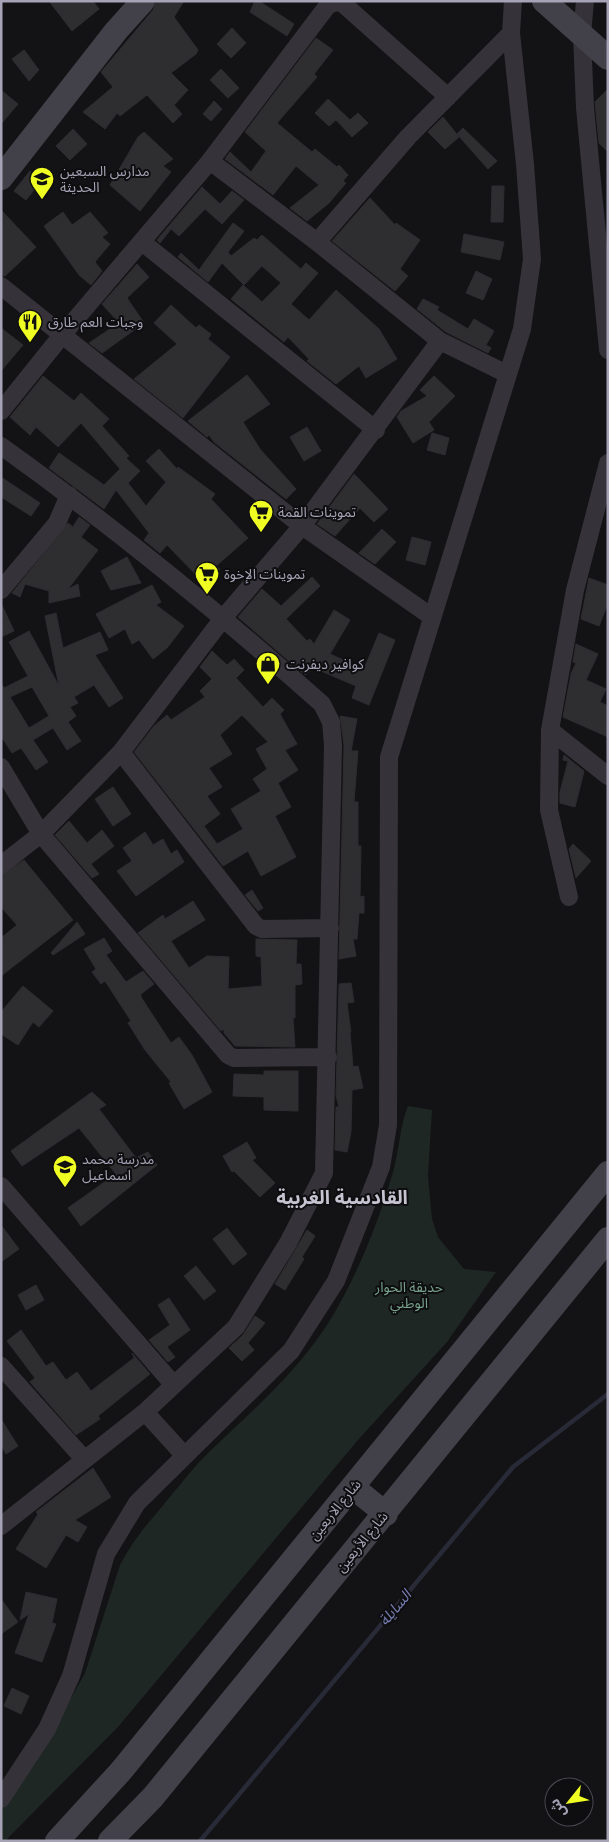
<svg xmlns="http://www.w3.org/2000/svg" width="609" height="1842" font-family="Karla,'Noto Sans Arabic',sans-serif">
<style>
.green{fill:#1e2723}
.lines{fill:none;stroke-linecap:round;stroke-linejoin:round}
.stream{stroke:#282a38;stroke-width:4.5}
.building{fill:#2e2d30;stroke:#2e2c30;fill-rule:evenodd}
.street{stroke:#353339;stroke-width:18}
.secondary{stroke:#424149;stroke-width:24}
.labels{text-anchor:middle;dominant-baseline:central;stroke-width:4;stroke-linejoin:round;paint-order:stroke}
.poi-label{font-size:14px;fill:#a5a3b5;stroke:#0e0d0f;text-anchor:start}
.park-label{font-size:14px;fill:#78a28c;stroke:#0e0d0f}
.street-label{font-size:14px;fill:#a5a3b5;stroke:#0e0d0f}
.water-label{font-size:15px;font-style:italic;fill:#777fb3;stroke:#0e0d0f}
.district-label{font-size:19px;font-weight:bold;fill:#c6c4d1;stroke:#0e0d0f}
</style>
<rect width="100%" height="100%" fill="#131214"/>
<path class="green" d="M 408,1106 L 432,1110 L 428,1176 L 432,1219 L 438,1237 L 464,1269 L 496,1272 L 447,1342 L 358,1440 L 118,1727 L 10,1836 L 6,1841 L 1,1841 L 1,1811 L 33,1766 L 85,1673 L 120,1565 C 130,1546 141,1531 155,1515 C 173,1494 189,1472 209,1452 C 251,1412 295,1374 327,1325 C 356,1279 378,1224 393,1172 C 399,1152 400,1124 408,1106 Z"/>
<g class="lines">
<path class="stream" d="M 200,1841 L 513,1467 L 608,1394"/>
</g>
<path class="building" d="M 49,1 L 93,1 L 99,9 L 72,31 Z
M 156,1 L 184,1 L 174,17 L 198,50 L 196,54 L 171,73 L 188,90 L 174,105 L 182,114 L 173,123 L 147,95 L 120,116 L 117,113 L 105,129 L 83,112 L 113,87 L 101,72 L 153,10 Z
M 255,1 L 259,1 L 294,24 L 287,36 L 250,12 Z
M 232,28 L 246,43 L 231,58 L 217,44 Z
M 316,38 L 333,50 L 314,74 L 317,77 L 277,123 L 312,152 L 315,149 L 337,167 L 339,165 L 348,175 L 343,181 L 346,183 L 329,203 L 307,221 L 290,208 L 319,185 L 296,166 L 273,195 L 225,159 L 230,152 L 251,172 L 266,151 L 245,132 Z
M 24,50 L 39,70 L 29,81 L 12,59 Z
M 221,69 L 239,88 L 228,98 L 210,80 Z
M 608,89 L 608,152 L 599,143 L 595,102 Z
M 1,90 L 18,104 L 1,124 Z
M 328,99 L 350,120 L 358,113 L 368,123 L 352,137 L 336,120 L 329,126 L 315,113 Z
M 214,101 L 222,109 L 211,121 L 203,114 Z
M 443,117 L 459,137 L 445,149 L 428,132 Z
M 463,128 L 497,161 L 488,169 L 457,134 Z
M 73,129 L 87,144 L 70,160 L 56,146 Z
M 144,132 L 173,159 L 163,166 L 171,172 L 140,211 L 110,185 L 138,137 Z
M 30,171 L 42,180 L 26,200 L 14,191 Z
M 492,186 L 504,186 L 503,222 L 491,222 Z
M 202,187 L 220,204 L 232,191 L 244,200 L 222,224 L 205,209 L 179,236 L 171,229 L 160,243 L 157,240 Z
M 370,198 L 395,225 L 396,223 L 420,240 L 400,269 L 408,276 L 395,291 L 332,241 Z
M 1,210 L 36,247 L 5,276 L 1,276 Z
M 63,212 L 72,225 L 90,212 L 108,233 L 102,237 L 110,244 L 95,262 L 102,271 L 91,285 L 79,275 L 44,226 Z
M 233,223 L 244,231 L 228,252 L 231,256 L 254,238 L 257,240 L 262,235 L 301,269 L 306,263 L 318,273 L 291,304 L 309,320 L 336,290 L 379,329 L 397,359 L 366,378 L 359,366 L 336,384 L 307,361 L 309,359 L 288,337 L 284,342 L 231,299 L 243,285 L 262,302 L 281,283 L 262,266 L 244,285 L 222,263 L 208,282 L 178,257 L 181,253 L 199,270 Z
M 464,234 L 504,242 L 500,260 L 461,252 Z
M 137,264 L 149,277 L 127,298 L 144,323 L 102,353 L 89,343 L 119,323 L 102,304 Z
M 476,271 L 492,279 L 483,300 L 466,293 Z
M 423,299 L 439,307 L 437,310 L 468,329 L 474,319 L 494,331 L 486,345 L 491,348 L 488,353 L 446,332 L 417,309 Z
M 171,305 L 196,328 L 199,325 L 211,334 L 208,339 L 230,357 L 183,418 L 134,379 L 177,344 L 154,323 Z
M 1,328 L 23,345 L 1,371 Z
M 247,375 L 270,404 L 243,422 L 260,449 L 296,489 L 286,499 L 214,442 L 209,435 L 207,437 L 188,421 Z
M 43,376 L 74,401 L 81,393 L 109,419 L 102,426 L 129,456 L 126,458 L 140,471 L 128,483 L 146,506 L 166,482 L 146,461 L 159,449 L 177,469 L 178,467 L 215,494 L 211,499 L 248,538 L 216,566 L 220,569 L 206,585 L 167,545 L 160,553 L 144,540 L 149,533 L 116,490 L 104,509 L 49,468 L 59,453 L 104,485 L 120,469 L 81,423 L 58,447 L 36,427 L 30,435 L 10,417 Z
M 434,376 L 455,396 L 429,422 L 434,430 L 413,443 L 397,417 L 401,411 L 427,396 L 420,390 Z
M 307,427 L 321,451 L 304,461 L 290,437 Z
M 432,433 L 449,438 L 445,455 L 427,450 Z
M 354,474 L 388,509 L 374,522 L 360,508 L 335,536 L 317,524 Z
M 1,477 L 40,503 L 31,516 L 1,497 Z
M 79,517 L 90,525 L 81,537 L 98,550 L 68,589 L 78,584 L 80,596 L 49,603 L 49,591 L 25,584 L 20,597 L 12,593 L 68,523 L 73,527 Z
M 382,529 L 396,542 L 375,564 L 359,553 Z
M 412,537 L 431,542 L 425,565 L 406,560 Z
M 127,557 L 141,583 L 111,590 L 101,571 Z
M 312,577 L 320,586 L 286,619 L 307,641 L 310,639 L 314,644 L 334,610 L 350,620 L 330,654 L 364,669 L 379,633 L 395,640 L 369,705 L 352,698 L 356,686 L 314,668 L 305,675 L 238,617 L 262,589 L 281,606 Z
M 589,578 L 608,585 L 608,603 L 599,626 L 581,619 Z
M 152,585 L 161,602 L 156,605 L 184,626 L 167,648 L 153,659 L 139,640 L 132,644 L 125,629 L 109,638 L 96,614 Z
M 1,603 L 14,631 L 1,637 Z
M 56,613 L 63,648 L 100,632 L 108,650 L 95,655 L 123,698 L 109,707 L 94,685 L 74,697 L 78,703 L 70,707 L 76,716 L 68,722 L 81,741 L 67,750 L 53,728 L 33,740 L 48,762 L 36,770 L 21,748 L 12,753 L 1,736 L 1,683 L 4,688 L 28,676 L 9,642 L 29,631 L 59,686 L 45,616 ZM 32,687 L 49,716 L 29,728 L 10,697 Z
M 576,644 L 598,654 L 586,680 L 606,689 L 600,702 L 608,706 L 608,737 L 563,717 L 571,674 L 576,663 L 573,662 Z
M 212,651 L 227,665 L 234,659 L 244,670 L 236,678 L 263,707 L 272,698 L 284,710 L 280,714 L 297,744 L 285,750 L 298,770 L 278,783 L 291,807 L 275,816 L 296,857 L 261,876 L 248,851 L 223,866 L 134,752 L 154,726 L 167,715 L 171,720 L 205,697 L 200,691 L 212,679 L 200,667 ZM 242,715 L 268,742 L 256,749 L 267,769 L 253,779 L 261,791 L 231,809 L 243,829 L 217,844 L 204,826 L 220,814 L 207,796 L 222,787 L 209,768 L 232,754 L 220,735 Z
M 340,716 L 357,719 L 351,751 L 358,751 L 354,802 L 358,802 L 358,846 L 361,846 L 360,897 L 364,896 L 364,913 L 359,913 L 357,939 L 353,939 L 356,956 L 339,959 L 344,745 Z
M 564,755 L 584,771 L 575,807 L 560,803 L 560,792 L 568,761 L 563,760 Z
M 113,787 L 131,814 L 113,826 L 95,799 Z
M 69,821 L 87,843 L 102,830 L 114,846 L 91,864 L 99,874 L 92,878 L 55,835 Z
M 145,832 L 153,845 L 163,839 L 171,854 L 177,850 L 184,862 L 136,896 L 117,871 L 132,861 L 123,848 Z
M 573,844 L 591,861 L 576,878 L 569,849 Z
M 24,860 L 73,920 L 1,976 L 1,938 L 17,925 L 1,907 L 1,875 Z
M 252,890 L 263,908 L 258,911 L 245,895 Z
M 193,901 L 205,920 L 171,941 L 189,968 L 207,956 L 229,957 L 228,989 L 262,986 L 261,957 L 256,956 L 256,939 L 297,940 L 296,964 L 301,964 L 302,984 L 295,985 L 295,1018 L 293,1018 L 295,1047 L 235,1046 L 224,1033 L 224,1029 L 221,1031 L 138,933 L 163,915 L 165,919 Z
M 77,922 L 85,934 L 53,955 L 51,953 Z
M 104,938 L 112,951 L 106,955 L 126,982 L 143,971 L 154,984 L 141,994 L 141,997 L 171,1043 L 179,1037 L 192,1055 L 212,1092 L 184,1109 L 169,1083 L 171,1082 L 145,1050 L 128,1023 L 131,1021 L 105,981 L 101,984 L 92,972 L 96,969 L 84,949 Z
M 351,983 L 354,1002 L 347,1003 L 351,1032 L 350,1032 L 353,1067 L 358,1066 L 363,1088 L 352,1090 L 351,1132 L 347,1152 L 335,1150 L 336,1107 L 339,1107 L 336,1096 L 339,984 Z
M 23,986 L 53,1011 L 39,1027 L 33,1022 L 18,1045 L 1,1034 L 1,1012 Z
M 264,1071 L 298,1071 L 298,1111 L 264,1110 L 264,1097 L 233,1096 L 234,1074 L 264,1075 Z
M 92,1092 L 106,1105 L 99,1109 L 136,1158 L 148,1152 L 157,1165 L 81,1226 L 68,1208 L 116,1174 L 79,1128 L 22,1166 L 11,1151 Z
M 247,1142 L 256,1158 L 252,1160 L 275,1183 L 260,1197 L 234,1171 L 232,1172 L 223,1156 Z
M 1,1225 L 19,1249 L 1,1262 Z
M 227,1228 L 247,1254 L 233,1265 L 213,1239 Z
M 307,1230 L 315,1236 L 302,1257 L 304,1259 L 285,1290 L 275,1284 Z
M 196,1266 L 216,1291 L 204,1300 L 184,1276 Z
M 36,1285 L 44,1300 L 26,1310 L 18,1295 Z
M 169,1298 L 190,1330 L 167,1347 L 175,1357 L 168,1362 L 149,1340 L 170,1325 L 158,1305 Z
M 255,1316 L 265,1323 L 248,1343 L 254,1350 L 242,1361 L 229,1348 L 243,1335 Z
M 21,1330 L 46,1366 L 53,1362 L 66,1380 L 77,1372 L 91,1391 L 134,1358 L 132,1353 L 150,1374 L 98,1416 L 100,1419 L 76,1435 L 30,1382 L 35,1378 L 7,1341 Z
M 1,1419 L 18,1446 L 6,1454 L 1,1445 Z
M 93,1468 L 111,1497 L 75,1520 L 87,1527 L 78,1542 L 66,1535 L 46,1568 L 16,1549 L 38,1514 L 36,1512 Z
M 26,1592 L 57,1599 L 52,1623 L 56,1624 L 42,1662 L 15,1653 L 29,1614 L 20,1620 Z
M 1,1599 L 18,1622 L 1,1634 Z
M 12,1688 L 29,1696 L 21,1714 L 4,1706 Z"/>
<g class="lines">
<path class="street" d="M 340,1 L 448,97
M 585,1 L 582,35 L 585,108 L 608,350
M 210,161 L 317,242 L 440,341 L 507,374
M 142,242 L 376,430
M 317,242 L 408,137 L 511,33
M 1,286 L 302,526 L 432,617
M 1,411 L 63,334 L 210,161 L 328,5 L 340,1
M 1,446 C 113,526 218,612 322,704 L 331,722 L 333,745 L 324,1173 L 288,1243 L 236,1327 L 145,1412 L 1,1526
M 1,590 L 57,523 L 69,495
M 550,730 L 608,776
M 121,752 L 256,926 L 262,929 L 330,928
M 1,767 L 41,834 L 228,1055 L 234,1058 L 328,1057
M 1,865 L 41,834 L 121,752 L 224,617 L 302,526 L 440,341
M 569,897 L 549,810 L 550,730 L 575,590 L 608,463
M 1,1186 L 173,1384
M 1,1366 L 84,1459
M 145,1412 L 184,1455
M 1,1799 L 47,1729 L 71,1676 L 106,1554 L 137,1503 L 291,1351 L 336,1281 L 381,1167 L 388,1125 L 389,757 L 522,329 L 532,259 L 525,164 L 511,33 L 513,1"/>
<path class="secondary" d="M 544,1 L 608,58
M 1,178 L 116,31 L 143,1
M 354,1488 L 386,1514
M 57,1841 L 121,1771 L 608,1173
M 110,1841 L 153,1797 L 608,1239"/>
</g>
<defs>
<symbol id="school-pin" viewBox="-11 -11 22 30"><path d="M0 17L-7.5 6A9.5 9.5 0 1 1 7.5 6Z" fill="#effd22" stroke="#0e0d0f"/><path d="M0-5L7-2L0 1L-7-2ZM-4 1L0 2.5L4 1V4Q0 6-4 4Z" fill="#111"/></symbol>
<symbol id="restaurant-pin" viewBox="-11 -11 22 30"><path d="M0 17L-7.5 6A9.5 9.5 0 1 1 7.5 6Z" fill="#effd22" stroke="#0e0d0f"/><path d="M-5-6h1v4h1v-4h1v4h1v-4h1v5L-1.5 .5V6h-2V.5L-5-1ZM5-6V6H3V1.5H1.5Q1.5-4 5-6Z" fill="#111"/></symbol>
<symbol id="supermarket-pin" viewBox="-11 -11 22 30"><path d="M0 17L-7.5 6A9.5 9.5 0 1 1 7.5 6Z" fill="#effd22" stroke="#0e0d0f"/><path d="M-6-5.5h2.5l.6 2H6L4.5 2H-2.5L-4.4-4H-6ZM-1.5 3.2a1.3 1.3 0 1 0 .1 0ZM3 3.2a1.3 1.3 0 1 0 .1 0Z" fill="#111"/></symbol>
<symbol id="shop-pin" viewBox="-11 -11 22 30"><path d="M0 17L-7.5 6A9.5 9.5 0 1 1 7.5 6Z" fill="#effd22" stroke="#0e0d0f"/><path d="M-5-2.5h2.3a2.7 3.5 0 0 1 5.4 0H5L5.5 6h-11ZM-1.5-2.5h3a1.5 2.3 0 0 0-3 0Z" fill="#111"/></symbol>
</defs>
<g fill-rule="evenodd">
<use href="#school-pin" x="28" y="165" width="28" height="38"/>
<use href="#restaurant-pin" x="16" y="308" width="28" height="38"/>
<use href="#supermarket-pin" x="247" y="498" width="28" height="38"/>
<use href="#supermarket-pin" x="193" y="560" width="28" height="38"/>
<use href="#shop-pin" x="254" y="650" width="28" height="38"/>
<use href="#school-pin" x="51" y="1153" width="28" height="38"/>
</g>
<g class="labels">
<g class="poi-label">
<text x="60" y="171">مدارس السبعين<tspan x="60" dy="16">الحديثة</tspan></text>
<text x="48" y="322">وجبات العم طارق</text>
<text x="278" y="512">تموينات القمة</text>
<text x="224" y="574">تموينات الإخوة</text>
<text x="286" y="664">كوافير ديفرنت</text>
<text x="82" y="1159">مدرسة محمد<tspan x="82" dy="16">اسماعيل</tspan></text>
</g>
<g class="park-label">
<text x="409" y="1287">حديقة الحوار<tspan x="409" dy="16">الوطني</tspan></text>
</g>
<g class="street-label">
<text transform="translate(335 1510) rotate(-51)">شارع الاربعين</text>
<text transform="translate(362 1542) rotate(-51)">شارع الأربعين</text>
</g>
<g class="water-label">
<text transform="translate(395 1608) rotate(-50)">السايلة</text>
</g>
<g class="district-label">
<text x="342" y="1198">القادسية الغربية</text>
</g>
</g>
<rect width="609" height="1842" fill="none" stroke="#a5a3b5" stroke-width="5"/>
<g transform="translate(569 1802) rotate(240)"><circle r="24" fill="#0e0d0f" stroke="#4a4951"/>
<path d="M0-4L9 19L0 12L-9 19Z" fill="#effd22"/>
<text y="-8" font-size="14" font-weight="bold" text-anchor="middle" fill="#a5a3b5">ش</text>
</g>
</svg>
